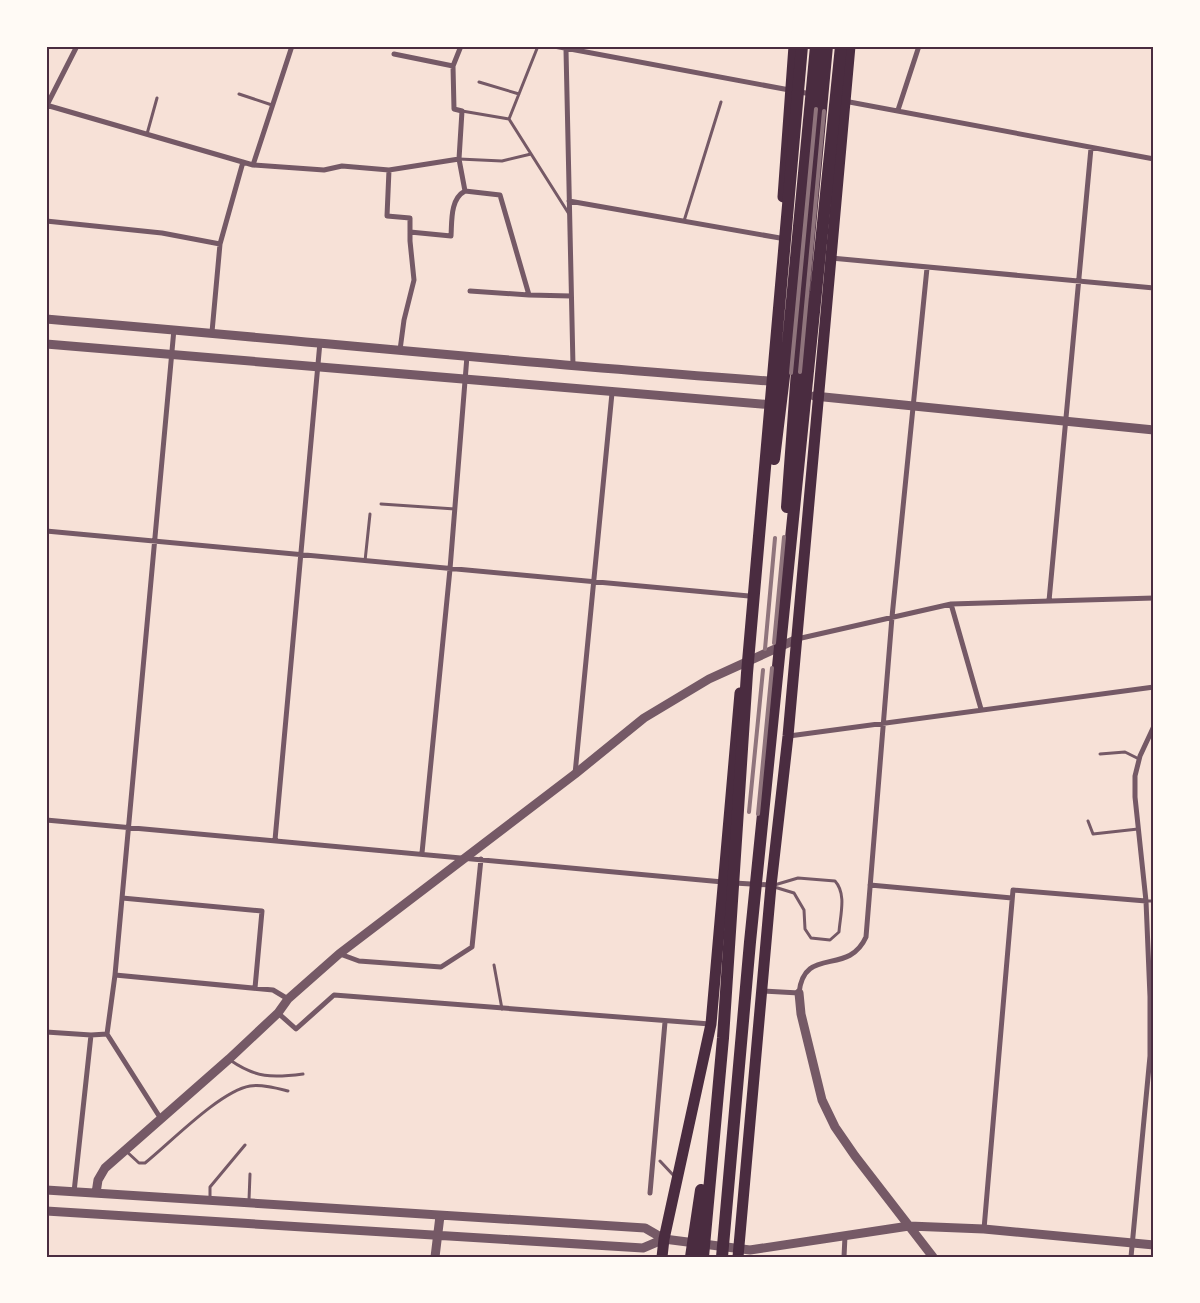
<svg xmlns="http://www.w3.org/2000/svg" width="1200" height="1303" font-family="'Work Sans',sans-serif">
<style>
.lines{fill:none;stroke-linecap:round;stroke-linejoin:round}
.service{stroke:#755966;stroke-width:3}
.minor{stroke:#755966;stroke-width:5}
.tertiary{stroke:#755966;stroke-width:9}
.trunk{stroke:#4a2c40;stroke-width:11}
.motorway{stroke:#4a2c40;stroke-width:12}
.rail{stroke:#8f747c;stroke-width:4}
.neatline{fill:none;stroke:#4a2c40;stroke-width:2}
</style>
<rect width="100%" height="100%" fill="#f7e1d7"/>
<g class="lines">
<path class="service" d="M 479,82 L 519,94
M 239,94 L 272,105
M 462,111 L 509,119 L 569,214
M 509,119 L 538,46
M 147,134 L 157,98
M 459,159 L 502,161 L 531,154
M 684,221 L 721,102
M 381,504 L 455,509
M 365,561 L 370,514
M 1100,754 L 1125,752 L 1139,759
M 1088,821 L 1093,834 L 1138,829
M 798,878 L 835,881 C 847,894 840,916 839,932 L 830,940 L 811,938 L 805,929 L 804,910 L 794,893 L 771,886 Z
M 1146,901 L 1154,901
M 494,965 L 502,1009
M 230,1060 C 256,1078 272,1078 303,1074
M 126,1151 L 139,1163 L 145,1163 C 170,1143 220,1091 250,1086 C 262,1084 276,1088 288,1091
M 660,1161 L 675,1177
M 210,1200 L 210,1187 L 245,1145
M 249,1200 L 250,1174"/>
<path class="minor" d="M 461,46 L 453,66 L 454,109 L 462,111 L 459,159 L 465,191 L 500,195 L 529,295 L 571,296
M 554,46 L 811,94
M 566,50 L 573,366
M 394,54 L 453,66
M 844,101 L 1154,159
M 46,105 L 253,165 L 324,170 L 342,166 L 389,170 L 459,159
M 898,110 L 919,46
M 46,112 L 47,105 L 77,46
M 253,165 L 292,46
M 389,170 L 387,216 L 410,218 L 410,241 L 414,280 L 404,320 L 400,350
M 569,201 L 780,238
M 46,221 L 162,233 L 220,244
M 410,232 L 451,236 C 452,221 450,199 465,191
M 831,258 L 1154,288
M 470,291 L 529,295
M 212,332 L 220,244 L 243,162
M 46,531 L 749,596
M 1049,601 L 1091,148
M 951,604 L 981,709
M 797,639 L 951,604 L 1154,598
M 789,736 L 1154,687
M 575,774 L 612,393
M 46,820 L 723,882
M 275,840 L 320,342
M 422,853 L 450,569 L 467,356
M 734,883 L 770,885
M 870,885 L 1012,898
M 122,898 L 262,911 L 255,988
M 340,954 L 359,961 L 441,967 L 472,947 L 481,859
M 115,975 L 273,990 L 288,999
M 763,991 L 799,993 C 804,945 848,977 866,937 L 892,617 L 927,268
M 278,1013 L 296,1029 L 334,995 L 710,1024
M 46,1032 L 91,1035 L 107,1034
M 161,1119 L 107,1034 L 115,975 L 174,329
M 74,1192 L 91,1035
M 650,1193 L 665,1022
M 984,1229 L 1013,890 L 1146,901
M 844,1257 L 845,1236
M 1131,1257 L 1150,1056 L 1150,997 L 1146,901 L 1135,797 L 1135,776 L 1140,756 L 1154,726"/>
<path class="tertiary" d="M 46,319 C 287,339 528,364 769,381 L 778,384
M 46,344 L 774,405
M 814,396 L 1154,430
M 799,993 L 801,1014 L 822,1100 L 835,1127 L 855,1156 L 933,1257
M 46,1190 L 645,1228 L 664,1239 L 750,1250 L 909,1226 L 984,1229 L 1154,1245
M 96,1193 L 98,1180 L 105,1168 L 229,1059 L 278,1013 L 288,999 L 339,954 L 575,774 L 644,718 L 709,679 L 797,639
M 46,1211 L 643,1248 L 664,1239
M 435,1257 L 440,1216"/>
<path class="trunk" d="M 783,197 L 794,46
M 662,1257 L 664,1239 L 711,1024 L 740,693
M 738,1257 L 771,886 L 788,736 L 850,46"/>
<path class="motorway" d="M 774,459 L 788,343 L 816,46
M 787,507 L 799,344 L 827,46
M 691,1257 L 701,1190
M 703,1257 L 723,1038 L 747,673 L 802,46
M 722,1257 L 750,942 L 841,46"/>
<path class="rail" d="M 800,372 L 824,111
M 791,373 L 816,109
M 774,643 L 784,537
M 765,649 L 775,538
M 749,812 L 763,670
M 758,814 L 772,668"/>
</g>
<rect width="1200" height="1303" fill="none" stroke="#fffaf5" stroke-width="95"/>
<rect x="48" y="48" width="1104" height="1208" class="neatline"/>
</svg>
